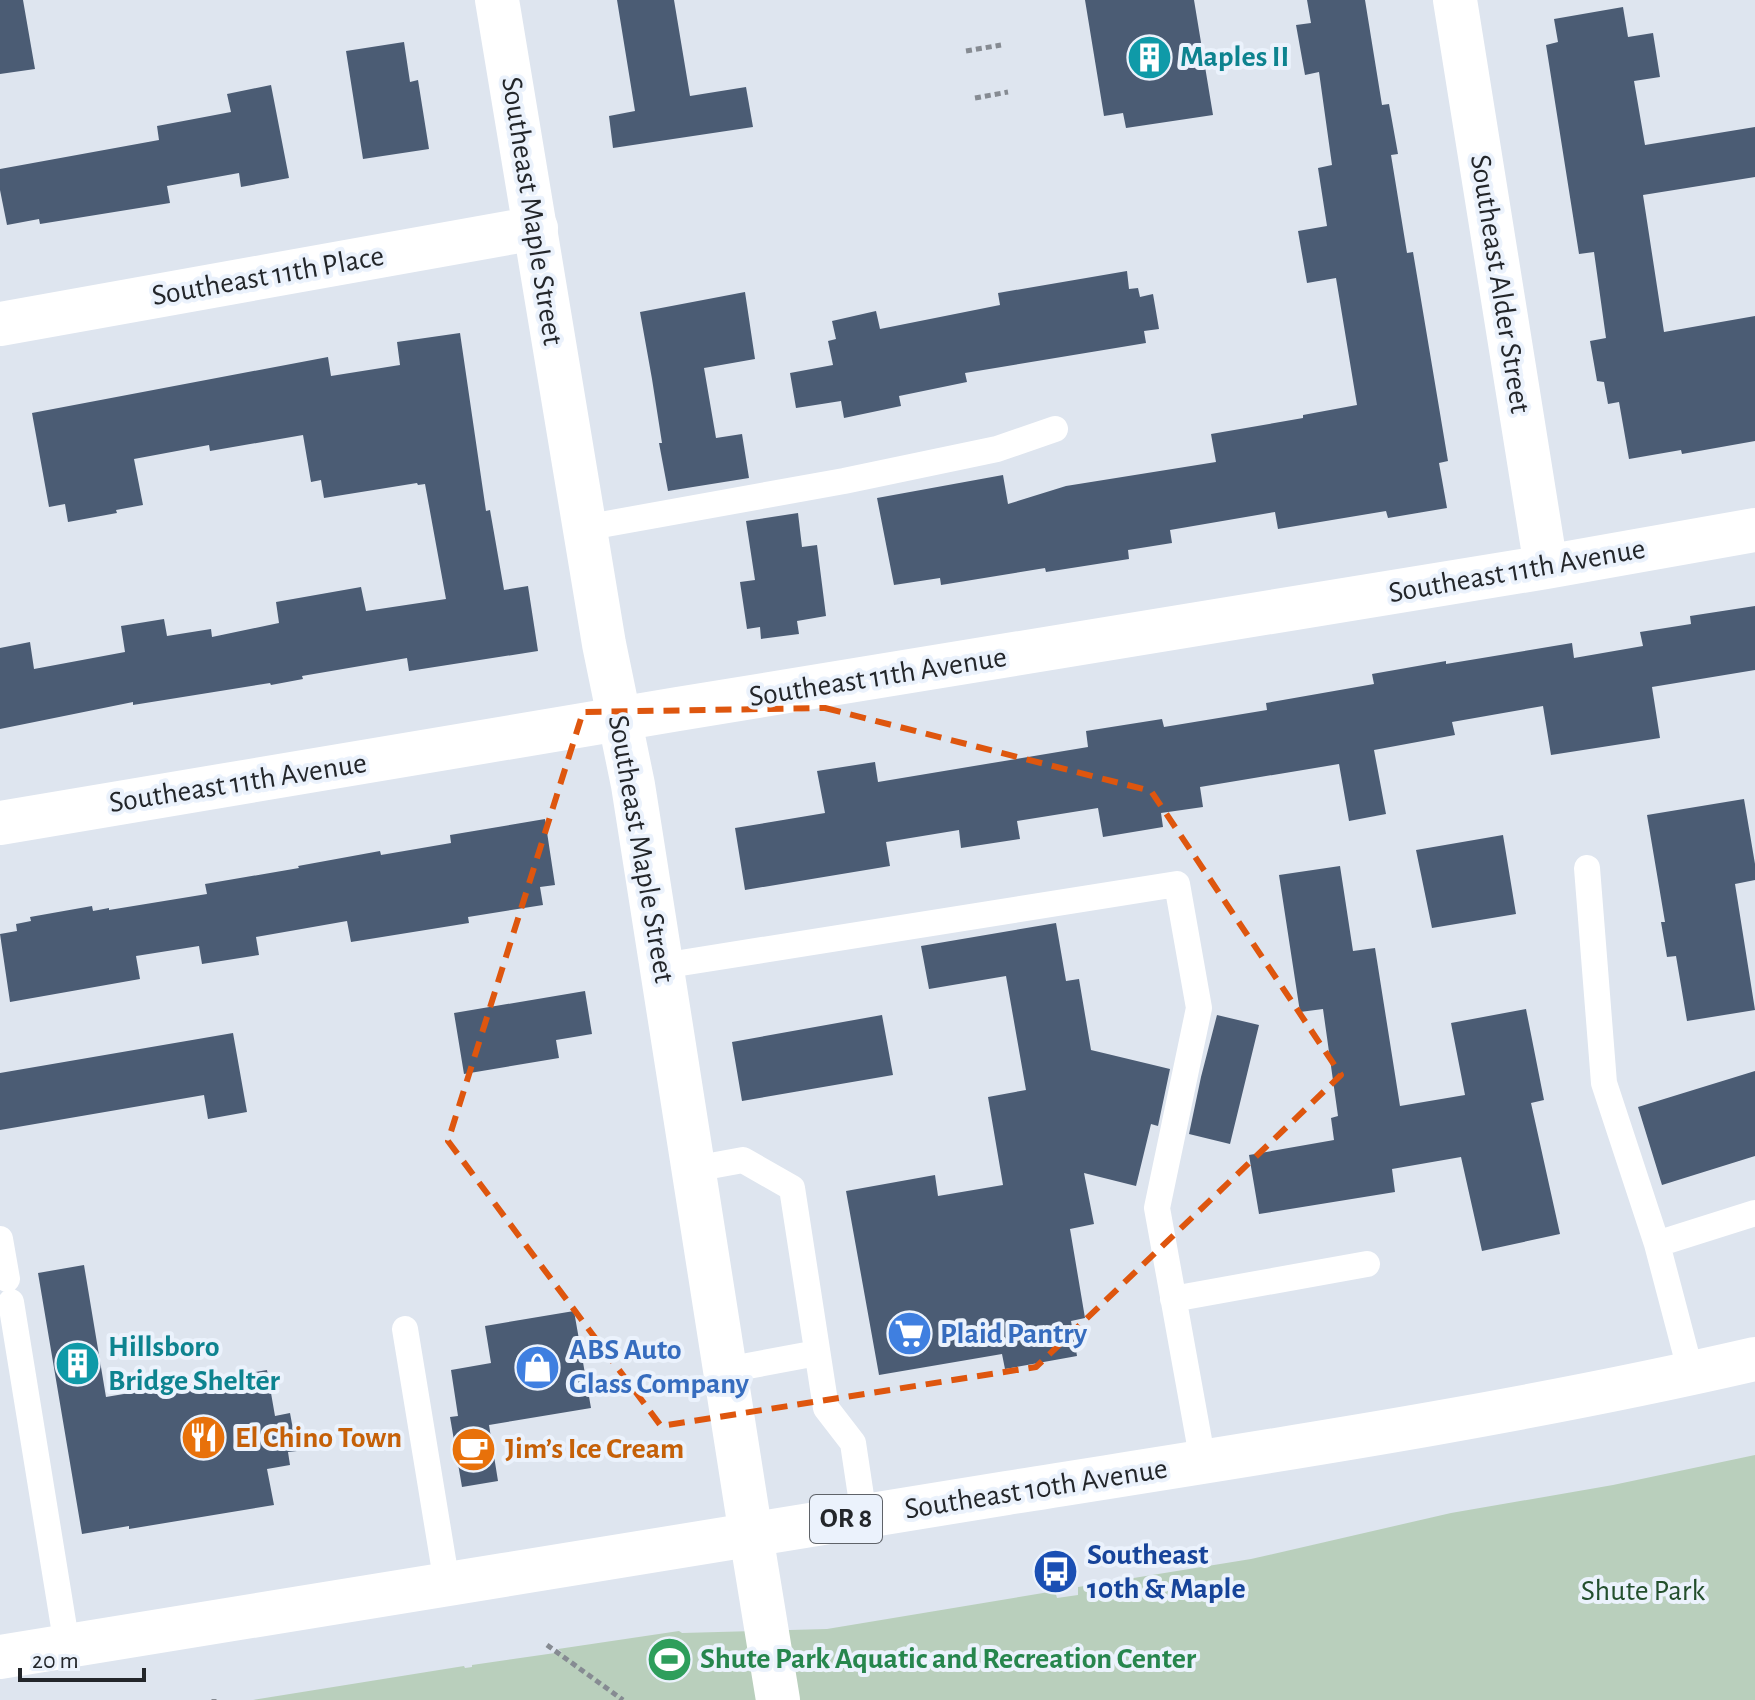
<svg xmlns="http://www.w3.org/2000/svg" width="1755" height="1700" font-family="'Alegreya Sans',sans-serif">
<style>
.green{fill:#b9cfbc}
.building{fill:#4b5c74}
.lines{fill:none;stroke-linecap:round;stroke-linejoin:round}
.path{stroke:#868b92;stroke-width:5;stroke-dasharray:6 4;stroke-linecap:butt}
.lane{stroke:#fff;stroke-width:26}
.street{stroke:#fff;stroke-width:44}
.secondary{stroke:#fff;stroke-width:44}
.primary{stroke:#fff;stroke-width:44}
.marked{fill:none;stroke:#de560e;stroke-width:6;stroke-dasharray:16 10;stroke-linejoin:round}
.labels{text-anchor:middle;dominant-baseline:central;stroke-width:8;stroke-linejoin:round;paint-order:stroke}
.shield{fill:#ebf2fc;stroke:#5f6369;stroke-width:2}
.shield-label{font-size:28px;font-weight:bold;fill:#23262a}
.culture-label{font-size:30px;font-weight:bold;fill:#0d838f;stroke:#ebf2fc;text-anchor:start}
.street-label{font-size:30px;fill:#23262a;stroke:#ebf2fc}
.shop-label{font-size:30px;font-weight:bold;fill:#366cbe;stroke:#ebf2fc;text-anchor:start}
.food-label{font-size:30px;font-weight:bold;fill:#c56008;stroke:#ebf2fc;text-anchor:start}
.transit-label{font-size:30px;font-weight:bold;fill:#164399;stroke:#ebf2fc;text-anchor:start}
.park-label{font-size:30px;fill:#234f2d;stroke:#ebf2fc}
.leisure-label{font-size:30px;font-weight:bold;fill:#27864d;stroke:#ebf2fc;text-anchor:start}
</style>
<rect width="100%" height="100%" fill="#dee5ef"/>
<path class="green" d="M 1755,1455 L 1755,1700 L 253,1700 L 464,1666 L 465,1668 L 472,1667 L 472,1665 L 562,1652 L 558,1649 L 679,1631 L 682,1633 L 827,1629 L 1055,1591 L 1057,1598 L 1078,1595 L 1078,1587 L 1251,1559 L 1451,1513 L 1613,1485 Z"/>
<path class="building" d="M 0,0 L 23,0 L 35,69 L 0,74 Z
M 617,0 L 674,0 L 690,96 L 746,87 L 753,127 L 613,148 L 609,116 L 635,111 Z
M 1085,0 L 1194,0 L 1213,115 L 1126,128 L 1123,113 L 1104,116 Z
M 1307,0 L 1365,0 L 1382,105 L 1389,104 L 1398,154 L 1391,155 L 1407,253 L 1413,252 L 1448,461 L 1439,463 L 1447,508 L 1388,518 L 1386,511 L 1278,529 L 1275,512 L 1170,530 L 1172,543 L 1128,550 L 1129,559 L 1046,572 L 1045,568 L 941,585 L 940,578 L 894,585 L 877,498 L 1003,475 L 1008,504 L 1066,486 L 1216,462 L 1211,434 L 1303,418 L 1303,415 L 1357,405 L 1336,278 L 1307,283 L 1298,231 L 1327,226 L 1318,168 L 1332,165 L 1319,72 L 1305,75 L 1296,25 L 1311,23 Z
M 1623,7 L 1628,37 L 1653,33 L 1660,77 L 1634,81 L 1645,145 L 1755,127 L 1755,177 L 1643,195 L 1664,332 L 1755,316 L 1755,441 L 1682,454 L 1681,450 L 1629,459 L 1619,402 L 1608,404 L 1604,382 L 1597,381 L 1590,341 L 1606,338 L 1594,252 L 1579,254 L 1546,45 L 1558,42 L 1554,19 Z
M 404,42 L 410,82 L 418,80 L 429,149 L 363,159 L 346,51 Z
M 271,85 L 289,178 L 241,187 L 239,173 L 167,186 L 170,203 L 40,224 L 39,219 L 7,225 L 0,190 L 0,169 L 159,140 L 157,126 L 231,112 L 227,94 Z
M 1127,271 L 1129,289 L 1138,288 L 1140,297 L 1153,294 L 1159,329 L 1144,331 L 1146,343 L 965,373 L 967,382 L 899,396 L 901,406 L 844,418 L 841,401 L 796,408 L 790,373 L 833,365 L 828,341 L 836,339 L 832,321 L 876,311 L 880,329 L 1000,305 L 998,293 Z
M 745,292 L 755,359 L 704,368 L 716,438 L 742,434 L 749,478 L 668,491 L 659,443 L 662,443 L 652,379 L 640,312 Z
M 460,333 L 486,511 L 490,510 L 504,590 L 528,586 L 538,651 L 409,671 L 407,658 L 302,676 L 303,679 L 271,685 L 270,683 L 133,705 L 133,702 L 0,729 L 0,648 L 30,642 L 34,669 L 125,652 L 121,626 L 164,619 L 167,636 L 211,629 L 212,637 L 279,623 L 276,602 L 361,587 L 366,611 L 446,599 L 425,484 L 418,485 L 417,483 L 324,498 L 321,480 L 311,482 L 303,435 L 210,451 L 209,445 L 134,459 L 143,505 L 116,510 L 117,513 L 68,522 L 65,504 L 49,507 L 32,413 L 328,357 L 331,376 L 400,365 L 397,342 Z
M 798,513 L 802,547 L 817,545 L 826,616 L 797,621 L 799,634 L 761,639 L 760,627 L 747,629 L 740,582 L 755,580 L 746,521 Z
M 1755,606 L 1755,670 L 1652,687 L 1660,738 L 1551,755 L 1543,706 L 1452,722 L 1455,735 L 1374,750 L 1386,814 L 1349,821 L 1339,764 L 1200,787 L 1203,807 L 1161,813 L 1163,827 L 1103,837 L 1098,808 L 1017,821 L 1020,839 L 961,848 L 959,830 L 886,842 L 890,866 L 745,890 L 735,828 L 825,813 L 817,771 L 875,762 L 878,782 L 1088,747 L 1086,731 L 1162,719 L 1164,727 L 1267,710 L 1266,703 L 1374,684 L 1372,674 L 1446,661 L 1446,664 L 1572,643 L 1574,658 L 1643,646 L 1640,632 L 1691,624 L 1690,616 Z
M 1744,799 L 1755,864 L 1755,880 L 1735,884 L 1755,1010 L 1687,1021 L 1676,956 L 1667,957 L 1661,922 L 1665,922 L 1647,815 Z
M 545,819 L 555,885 L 540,887 L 543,905 L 468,917 L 469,923 L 351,942 L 347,921 L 256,937 L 259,955 L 202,964 L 199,946 L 136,956 L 140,979 L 10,1002 L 0,934 L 17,931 L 16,924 L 31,921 L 30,917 L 92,906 L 93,911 L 109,908 L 109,910 L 207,894 L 205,884 L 299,868 L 298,866 L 380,851 L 381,855 L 451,843 L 450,835 Z
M 1503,835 L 1516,914 L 1432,928 L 1416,850 Z
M 1340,866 L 1353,951 L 1375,948 L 1400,1106 L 1465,1095 L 1451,1023 L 1526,1009 L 1544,1100 L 1531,1103 L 1560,1234 L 1482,1251 L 1461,1157 L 1392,1169 L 1395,1192 L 1259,1214 L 1249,1155 L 1334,1140 L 1331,1118 L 1338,1116 L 1323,1009 L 1300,1012 L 1279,875 Z
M 1056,923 L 1066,981 L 1079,979 L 1091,1050 L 1170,1069 L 1158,1126 L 1151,1124 L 1136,1186 L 1084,1173 L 1094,1224 L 1070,1229 L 1085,1318 L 1071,1321 L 1077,1356 L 1005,1369 L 1002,1354 L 879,1375 L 846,1191 L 935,1175 L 938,1196 L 1003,1185 L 988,1097 L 1026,1090 L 1006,976 L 929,989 L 921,946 Z
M 585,991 L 592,1034 L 556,1040 L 559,1058 L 464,1074 L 454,1013 Z
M 882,1015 L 893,1075 L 742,1101 L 732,1042 Z
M 1217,1015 L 1259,1025 L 1230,1144 L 1189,1134 L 1201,1077 Z
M 233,1033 L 247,1112 L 208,1119 L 204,1095 L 0,1130 L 0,1073 Z
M 1755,1071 L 1755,1156 L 1662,1185 L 1638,1107 Z
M 84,1265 L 106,1397 L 267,1370 L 275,1416 L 290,1413 L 297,1451 L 288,1452 L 290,1465 L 267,1469 L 274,1505 L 129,1529 L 129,1526 L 82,1534 L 38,1273 Z
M 574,1311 L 591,1408 L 489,1425 L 498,1481 L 462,1487 L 450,1417 L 458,1416 L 451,1370 L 491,1363 L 485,1326 Z"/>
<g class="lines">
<path class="path" d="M 966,51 L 1001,45
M 975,98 L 1008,92
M 547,1645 L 623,1700
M 214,1699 L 214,1700"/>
<path class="lane" d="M 584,528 L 844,481 L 997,449 L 1055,429
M 1587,868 L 1604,1083 L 1657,1244 L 1691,1373
M 662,966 L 1177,884 L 1199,1008 L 1157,1208 L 1203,1462
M 694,1169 L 743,1160 L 792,1188 L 826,1408 L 853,1443 L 864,1516
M 0,1239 L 7,1279
M 1657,1244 L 1755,1213
M 1173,1299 L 1367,1264
M 11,1302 L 67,1646
M 405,1329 L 447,1584
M 726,1370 L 817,1353"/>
<path class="street" d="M 1455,0 L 1546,567
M 0,324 L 536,228
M 0,823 L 678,709 L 1546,567 L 1755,530
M 751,1535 L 778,1700"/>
<path class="secondary" d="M 497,0 L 604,644 L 633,785 L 751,1535"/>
<path class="primary" d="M 0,1657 C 336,1602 671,1548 1007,1493 C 1257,1453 1508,1416 1755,1359"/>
</g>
<path class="marked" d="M 825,708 L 1151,791 L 1341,1075 L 1036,1367 L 661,1426 L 448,1141 L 583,712 Z"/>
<defs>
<symbol id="building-disc" viewBox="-11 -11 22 22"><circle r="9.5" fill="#0f9aa8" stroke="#ebf2fc"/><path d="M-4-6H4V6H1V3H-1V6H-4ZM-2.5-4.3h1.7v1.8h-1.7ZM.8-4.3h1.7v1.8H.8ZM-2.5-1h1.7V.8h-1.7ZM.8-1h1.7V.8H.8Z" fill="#fff"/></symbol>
<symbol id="supermarket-disc" viewBox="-11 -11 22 22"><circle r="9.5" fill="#3f7fe0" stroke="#ebf2fc"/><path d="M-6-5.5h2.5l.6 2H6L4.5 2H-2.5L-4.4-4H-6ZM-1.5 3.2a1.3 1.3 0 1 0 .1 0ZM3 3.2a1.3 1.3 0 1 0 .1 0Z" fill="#fff"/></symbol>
<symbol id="shop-disc" viewBox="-11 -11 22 22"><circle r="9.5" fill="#3f7fe0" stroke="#ebf2fc"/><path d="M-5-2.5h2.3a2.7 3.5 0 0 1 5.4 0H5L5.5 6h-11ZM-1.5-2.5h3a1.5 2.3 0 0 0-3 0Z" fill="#fff"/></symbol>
<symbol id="restaurant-disc" viewBox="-11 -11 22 22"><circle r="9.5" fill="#e8710a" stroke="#ebf2fc"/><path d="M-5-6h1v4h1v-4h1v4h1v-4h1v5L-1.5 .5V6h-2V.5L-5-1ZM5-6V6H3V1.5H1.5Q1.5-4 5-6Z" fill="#fff"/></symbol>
<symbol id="cafe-disc" viewBox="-11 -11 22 22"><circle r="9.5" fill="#e8710a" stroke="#ebf2fc"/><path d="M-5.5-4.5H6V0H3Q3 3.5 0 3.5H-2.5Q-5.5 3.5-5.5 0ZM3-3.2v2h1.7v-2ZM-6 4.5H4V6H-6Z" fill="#fff"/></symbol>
<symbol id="bus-disc" viewBox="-11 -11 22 22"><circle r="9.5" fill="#1a4fb4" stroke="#ebf2fc"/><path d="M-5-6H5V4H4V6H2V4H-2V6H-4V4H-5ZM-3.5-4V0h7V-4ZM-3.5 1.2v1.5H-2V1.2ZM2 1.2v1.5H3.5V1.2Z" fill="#fff"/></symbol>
<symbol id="stadium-disc" viewBox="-11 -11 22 22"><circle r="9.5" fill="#2e9e5b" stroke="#ebf2fc"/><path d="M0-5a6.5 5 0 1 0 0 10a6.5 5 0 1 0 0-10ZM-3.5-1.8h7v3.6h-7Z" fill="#fff"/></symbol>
</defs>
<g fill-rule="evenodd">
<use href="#building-disc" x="1124" y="32" width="51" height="51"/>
<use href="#supermarket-disc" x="884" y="1308" width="51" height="51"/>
<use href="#building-disc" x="52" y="1338" width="51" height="51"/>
<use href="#shop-disc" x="512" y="1342" width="51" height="51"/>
<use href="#restaurant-disc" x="178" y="1412" width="51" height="51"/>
<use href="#cafe-disc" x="448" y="1424" width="51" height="51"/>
<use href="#bus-disc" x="1030" y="1546" width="51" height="51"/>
<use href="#stadium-disc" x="644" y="1634" width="51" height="51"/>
</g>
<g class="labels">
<rect class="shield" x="810" y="1495" width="72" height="48" rx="6"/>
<g class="shield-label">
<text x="846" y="1519">OR 8</text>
</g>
<g class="culture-label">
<text x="1180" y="57">Maples II</text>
<text x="108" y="1347">Hillsboro<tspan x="108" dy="34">Bridge Shelter</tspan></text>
</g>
<g class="street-label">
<text transform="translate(532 211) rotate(81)">Southeast Maple Street</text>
<text transform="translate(268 276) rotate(-10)">Southeast 11th Place</text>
<text transform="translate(1500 284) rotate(81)">Southeast Alder Street</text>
<text transform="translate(1517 571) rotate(-10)">Southeast 11th Avenue</text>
<text transform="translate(878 677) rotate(-9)">Southeast 11th Avenue</text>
<text transform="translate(238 783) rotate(-9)">Southeast 11th Avenue</text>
<text transform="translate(641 849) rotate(80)">Southeast Maple Street</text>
<text transform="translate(1036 1489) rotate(-9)">Southeast 10th Avenue</text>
</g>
<g class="shop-label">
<text x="940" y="1334">Plaid Pantry</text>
<text x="569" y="1350">ABS Auto<tspan x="569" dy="34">Glass Company</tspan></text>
</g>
<g class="food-label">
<text x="235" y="1438">El Chino Town</text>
<text x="505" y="1449">Jim’s Ice Cream</text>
</g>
<g class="transit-label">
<text x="1087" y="1555">Southeast<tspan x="1087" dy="34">10th &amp; Maple</tspan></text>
</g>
<g class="park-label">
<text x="1643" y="1591">Shute Park</text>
</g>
<g class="leisure-label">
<text x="700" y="1659">Shute Park Aquatic and Recreation Center</text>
</g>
</g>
<path d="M20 1668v12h124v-12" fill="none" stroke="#23262a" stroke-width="4"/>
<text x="32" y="1668" font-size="24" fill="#23262a" stroke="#ebf2fc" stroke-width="6" paint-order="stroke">20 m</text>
</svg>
